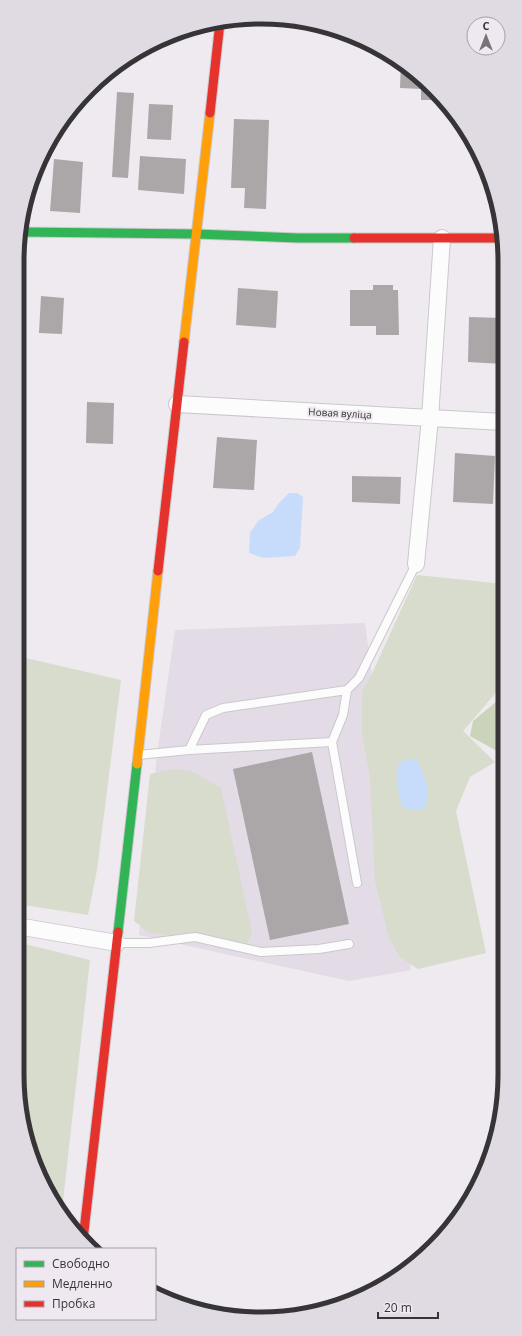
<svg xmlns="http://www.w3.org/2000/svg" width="522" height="1336" font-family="'Open Sans',sans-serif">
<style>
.built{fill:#e3dbe5}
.green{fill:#d7dccc}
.forest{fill:#cbd3bb}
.water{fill:#c7dcfa}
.building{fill:#aba7a9}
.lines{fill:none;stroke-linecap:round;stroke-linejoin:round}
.lane-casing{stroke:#cbc8cc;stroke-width:10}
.street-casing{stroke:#cbc8cc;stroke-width:18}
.fast-casing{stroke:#cbc8cc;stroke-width:11}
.slow-casing{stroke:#cbc8cc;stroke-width:11}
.jam-casing{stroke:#cbc8cc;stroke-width:11}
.lane{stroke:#fcfcfd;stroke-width:8}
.street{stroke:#fcfcfd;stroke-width:16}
.fast{stroke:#30b455;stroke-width:9}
.slow{stroke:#ff9f0a;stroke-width:9}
.jam{stroke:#e5322d;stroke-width:9}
.labels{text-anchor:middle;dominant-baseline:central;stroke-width:4;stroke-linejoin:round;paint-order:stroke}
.street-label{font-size:10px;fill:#363437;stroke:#efe8f1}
.rim{fill:none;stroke:#363437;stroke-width:5}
</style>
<rect width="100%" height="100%" fill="#eeeaef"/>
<path class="built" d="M 365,623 L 411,970 L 349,981 L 139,935 L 157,754 L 175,630 Z"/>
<path class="green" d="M 417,575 L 504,584 L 504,690 L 500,688 L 463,731 L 495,762 L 470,777 L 456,811 L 486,953 L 418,969 L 400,957 L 389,938 L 375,880 L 370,777 L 362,733 L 362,691 L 370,678 Z
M 17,656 L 121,680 L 97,870 L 88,915 L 17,904 Z
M 175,769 L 193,772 L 221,788 L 252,933 L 245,948 L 148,932 L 134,921 L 150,774 Z
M 17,942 L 90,960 L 62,1210 L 30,1154 L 17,1075 Z"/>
<path class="forest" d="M 502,697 L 504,698 L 504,755 L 470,736 L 473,721 Z"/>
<path class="water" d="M 289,493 L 297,493 L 303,497 L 300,548 L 295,556 L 264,558 L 249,553 L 250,533 L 258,521 L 273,512 L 279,503 Z
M 404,760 L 417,760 C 425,777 432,790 424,809 L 412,810 L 402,807 L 397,784 L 397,766 Z"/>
<path class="building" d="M 401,62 L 437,94 L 437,100 L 421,100 L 421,89 L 400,88 Z
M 117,92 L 134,93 L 128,178 L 112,177 Z
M 149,104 L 173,105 L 171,140 L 147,139 Z
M 234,119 L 269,120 L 266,209 L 244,208 L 245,188 L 231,188 Z
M 140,156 L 186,159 L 184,194 L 138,190 Z
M 54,159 L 83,162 L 80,213 L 50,211 Z
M 373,285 L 393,285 L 393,290 L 398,290 L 399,335 L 376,335 L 376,326 L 350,326 L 350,290 L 373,290 Z
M 238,288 L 278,291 L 276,328 L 236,325 Z
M 41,296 L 64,298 L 62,334 L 39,333 Z
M 469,317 L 503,318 L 503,364 L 468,362 Z
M 87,402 L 114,403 L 113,444 L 86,443 Z
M 217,437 L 257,440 L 254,490 L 213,488 Z
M 455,453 L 495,456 L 493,504 L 453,502 Z
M 352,476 L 401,477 L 400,504 L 352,502 Z
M 312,752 L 349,924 L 270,940 L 233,769 Z"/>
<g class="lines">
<defs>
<path id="lane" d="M 332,742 L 343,715 L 347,690
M 189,750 L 332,742 L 357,883
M 138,755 L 189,750 L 206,715 L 223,708 L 347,690 L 359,678 L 416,564
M 118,943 L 149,943 L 195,937 L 261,952 L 319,949 L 349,944"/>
<path id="street" d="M 177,404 L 503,422
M 416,564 L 430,418 L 442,238
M 17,926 L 117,943"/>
<path id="fast" d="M 21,232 L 196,234 L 298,238 L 354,238
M 118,932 L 137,764"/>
<path id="slow" d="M 184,342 L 210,113
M 137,764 L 158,571"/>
<path id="jam" d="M 210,113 L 220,22
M 354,238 L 503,238
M 158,571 L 184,342
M 83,1240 L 118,932"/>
</defs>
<use href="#lane" class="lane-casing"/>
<use href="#street" class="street-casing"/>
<use href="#fast" class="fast-casing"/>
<use href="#slow" class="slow-casing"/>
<use href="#jam" class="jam-casing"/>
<use href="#lane" class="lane"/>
<use href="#street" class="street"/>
<use href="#fast" class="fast"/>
<use href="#slow" class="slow"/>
<use href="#jam" class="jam"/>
</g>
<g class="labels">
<g class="street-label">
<text transform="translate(340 413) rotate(3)">Новая вуліца</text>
</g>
</g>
<path d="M0 0H522V1336H0ZM261 24H261A237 237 0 0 1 498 261V1075A237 237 0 0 1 261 1312H261A237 237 0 0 1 24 1075V261A237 237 0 0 1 261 24Z" fill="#e0dae2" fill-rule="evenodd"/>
<path class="rim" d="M261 24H261A237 237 0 0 1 498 261V1075A237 237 0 0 1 261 1312H261A237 237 0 0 1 24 1075V261A237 237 0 0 1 261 24Z"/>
<rect x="16" y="1248" width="140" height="72" fill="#efe8f1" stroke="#a5a0a7"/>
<rect x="24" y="1261" width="20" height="6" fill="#30b455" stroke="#a5a0a7"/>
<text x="52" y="1268" font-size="12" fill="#363437">Свободно</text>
<rect x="24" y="1281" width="20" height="6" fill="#ff9f0a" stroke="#a5a0a7"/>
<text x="52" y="1288" font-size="12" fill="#363437">Медленно</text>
<rect x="24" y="1301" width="20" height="6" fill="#e5322d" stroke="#a5a0a7"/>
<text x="52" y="1308" font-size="12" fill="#363437">Пробка</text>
<g transform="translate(486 36)"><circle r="19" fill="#efe8f1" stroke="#a5a0a7"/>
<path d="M0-3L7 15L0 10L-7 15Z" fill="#767477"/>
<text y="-6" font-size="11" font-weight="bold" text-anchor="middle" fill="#363437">С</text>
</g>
<path d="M378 1312v6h60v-6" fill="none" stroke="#363437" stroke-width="2"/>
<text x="384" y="1312" font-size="12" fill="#363437" stroke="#efe8f1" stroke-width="3" paint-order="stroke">20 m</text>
</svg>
